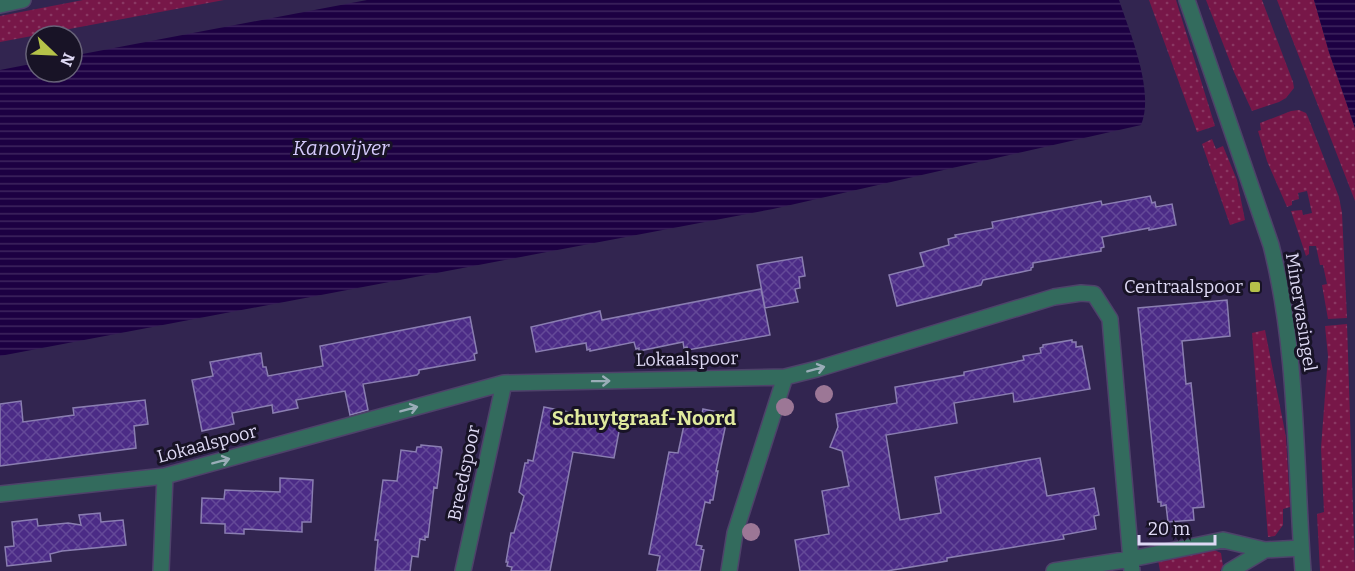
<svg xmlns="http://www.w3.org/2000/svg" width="1355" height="571" font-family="Bitter,serif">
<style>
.grass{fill:url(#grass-dots)}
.water{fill:url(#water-rules)}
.building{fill:url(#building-cross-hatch);stroke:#8a7eb1;stroke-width:1.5}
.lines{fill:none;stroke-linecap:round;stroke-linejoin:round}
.minor-casing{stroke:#4e426a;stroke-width:18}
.minor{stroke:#336b5d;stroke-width:15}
.tree{fill:#9c7796}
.oneway{stroke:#9aadb8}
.poi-dot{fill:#b5c249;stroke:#181326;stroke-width:2}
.labels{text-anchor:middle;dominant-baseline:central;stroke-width:6;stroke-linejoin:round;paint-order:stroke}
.poi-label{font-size:18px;fill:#ded9f4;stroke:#181326;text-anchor:end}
.street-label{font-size:18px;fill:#ded9f4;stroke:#181326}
.water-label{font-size:20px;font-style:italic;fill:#d5cafc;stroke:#181326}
.neighbourhood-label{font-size:20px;font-weight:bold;fill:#e0ea9d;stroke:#181326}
</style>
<defs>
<pattern id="grass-dots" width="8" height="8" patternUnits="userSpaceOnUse" patternTransform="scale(1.5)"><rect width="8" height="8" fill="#771748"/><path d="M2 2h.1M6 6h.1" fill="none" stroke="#8a3863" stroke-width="1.8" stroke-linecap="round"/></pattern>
<pattern id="water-rules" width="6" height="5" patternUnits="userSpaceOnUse" patternTransform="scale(1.5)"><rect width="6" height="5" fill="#1c0042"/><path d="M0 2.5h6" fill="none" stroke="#3d255e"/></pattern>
<pattern id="building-cross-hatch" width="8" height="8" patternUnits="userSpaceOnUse" patternTransform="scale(1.5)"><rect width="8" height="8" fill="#4b2b86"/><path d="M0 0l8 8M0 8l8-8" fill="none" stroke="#644998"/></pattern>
</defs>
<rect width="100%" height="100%" fill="#322550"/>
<path class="grass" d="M 83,0 L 224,0 L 0,42 L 0,16 Z
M 1149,0 L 1176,0 L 1215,126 L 1197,132 Z
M 1206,0 L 1262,0 L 1293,82 L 1294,88 L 1286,98 L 1279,102 L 1252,111 L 1234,72 Z
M 1277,0 L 1314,0 L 1329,52 L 1355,128 L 1355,201 Z
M 1299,110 L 1306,113 L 1308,117 L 1339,197 L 1342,213 L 1347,318 L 1328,319 L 1322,285 L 1327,284 L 1323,265 L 1320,265 L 1316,246 L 1309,246 L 1309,254 L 1306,256 L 1291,211 L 1302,210 L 1303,215 L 1312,213 L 1307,191 L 1298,193 L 1299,199 L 1292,201 L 1292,205 L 1287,207 L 1267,161 L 1258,131 L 1261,130 L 1260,123 L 1291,111 Z
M 1212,139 L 1216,149 L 1223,146 L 1237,180 L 1245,220 L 1230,225 L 1202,144 Z
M 1347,324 L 1355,571 L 1320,571 L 1317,514 L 1324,512 L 1321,448 L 1328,356 L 1325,326 Z
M 1265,330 L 1286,437 L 1290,507 L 1283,509 L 1283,525 L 1275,536 L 1268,537 L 1252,333 Z
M 1214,550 L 1221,553 L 1223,566 L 1220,571 L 1160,571 L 1158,560 Z"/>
<path class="water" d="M 367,0 L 1119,0 C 1130,33 1155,92 1141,125 L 773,209 L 0,356 L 0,70 L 36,63 L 36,72 L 72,72 L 72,56 Z
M 1314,0 L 1355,0 L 1355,128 L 1329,52 Z"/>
<path class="building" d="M 1150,196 L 1152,203 L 1155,202 L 1156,207 L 1172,204 L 1176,225 L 1149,230 L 1149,228 L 1102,237 L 1104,247 L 1101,248 L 1101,251 L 1033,263 L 1033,267 L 1031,268 L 1031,270 L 983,280 L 981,285 L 897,306 L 889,275 L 924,266 L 920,253 L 949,245 L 948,239 L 956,237 L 955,235 L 993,228 L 992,222 L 1101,201 L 1102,205 Z
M 802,257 L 805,276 L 799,277 L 800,288 L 795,289 L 798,302 L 765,308 L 757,265 Z
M 761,289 L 770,335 L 688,350 L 687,347 L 684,348 L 683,342 L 639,351 L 639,348 L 636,349 L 634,342 L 590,351 L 590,349 L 587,350 L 586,343 L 536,352 L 531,327 L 600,311 L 602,320 Z
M 1227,300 L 1230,336 L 1182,341 L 1186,384 L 1191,383 L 1204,507 L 1193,508 L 1194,520 L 1168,522 L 1166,505 L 1161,506 L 1161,502 L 1158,502 L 1138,308 Z
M 470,317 L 477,353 L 474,354 L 475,360 L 419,370 L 419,373 L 417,375 L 363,384 L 368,410 L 350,415 L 345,391 L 296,400 L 298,408 L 273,413 L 272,405 L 232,413 L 234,424 L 202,431 L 192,380 L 213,376 L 210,362 L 261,353 L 263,367 L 266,367 L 268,376 L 323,366 L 320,346 Z
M 1072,340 L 1072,342 L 1076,342 L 1076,347 L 1082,346 L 1090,389 L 1014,402 L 1013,393 L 954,403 L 957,423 L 886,435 L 900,520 L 941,513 L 935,477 L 1040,458 L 1047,496 L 1094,488 L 1099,515 L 1094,516 L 1096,529 L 1063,535 L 1064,539 L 947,558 L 947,561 L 887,571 L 800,571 L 795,540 L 829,534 L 822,491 L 849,486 L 842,451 L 830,447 L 838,427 L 836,414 L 897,403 L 895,387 L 964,375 L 964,372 L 1024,360 L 1023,356 L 1041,353 L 1040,348 L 1043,347 L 1043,345 Z
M 145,400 L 148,424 L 134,426 L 136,448 L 0,466 L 0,404 L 21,401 L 23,422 L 74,415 L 73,408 Z
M 544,407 L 574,413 L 573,418 L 620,426 L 614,458 L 573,452 L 550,571 L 511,571 L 512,567 L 507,566 L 508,562 L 506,562 L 511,533 L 514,533 L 524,496 L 519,492 L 525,463 L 528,463 L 528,460 L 533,461 Z
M 703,409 L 728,414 L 716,471 L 718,471 L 713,500 L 710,500 L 710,503 L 705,502 L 696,545 L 702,546 L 701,549 L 704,550 L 700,571 L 657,571 L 660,556 L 649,554 L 669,452 L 678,453 L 687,411 L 702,414 Z
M 421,445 L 441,447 L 442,450 L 437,488 L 434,487 L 428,537 L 425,536 L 425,540 L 420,539 L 418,557 L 412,556 L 410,571 L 375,571 L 378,540 L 375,540 L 383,480 L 397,481 L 401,450 L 416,452 L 417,447 L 421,447 Z
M 280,478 L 313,480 L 311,522 L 302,522 L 302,532 L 244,529 L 244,534 L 225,533 L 225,524 L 201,523 L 202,498 L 224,499 L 225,490 L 280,492 Z
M 100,513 L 101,522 L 123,520 L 126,545 L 62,551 L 50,554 L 51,561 L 7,566 L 5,547 L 14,546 L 12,522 L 37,519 L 38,526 L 68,523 L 81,525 L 79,515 Z"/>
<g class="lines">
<defs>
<path id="minor" d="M 1187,0 L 1271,245 C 1298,351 1295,463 1303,571
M 0,5 L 23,0
M 0,494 L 165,476 L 504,383 L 785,377 L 817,369 L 1054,297 L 1081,293 L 1094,294 L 1110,319 L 1132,571
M 161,571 L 165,476
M 463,571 L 504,383
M 729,571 L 735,533 L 785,377
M 1054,571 L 1131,559 L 1223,540 L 1265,550 L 1301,548
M 1230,571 L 1265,550"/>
</defs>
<use href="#minor" class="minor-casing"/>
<use href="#minor" class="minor"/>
</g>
<g class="tree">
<circle cx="824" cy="394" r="9"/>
<circle cx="785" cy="407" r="9"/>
<circle cx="751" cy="532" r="9"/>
</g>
<defs><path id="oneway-shaft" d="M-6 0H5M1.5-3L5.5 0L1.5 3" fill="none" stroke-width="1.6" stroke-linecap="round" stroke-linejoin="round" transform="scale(1.5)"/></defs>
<g class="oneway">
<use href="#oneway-shaft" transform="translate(816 369) rotate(-15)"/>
<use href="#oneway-shaft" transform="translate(601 381) rotate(-1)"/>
<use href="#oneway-shaft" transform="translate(409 409) rotate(-15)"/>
<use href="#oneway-shaft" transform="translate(221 461) rotate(-15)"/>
</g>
<rect class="poi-dot" x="1249" y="281" width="12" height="12" rx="3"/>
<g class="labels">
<g class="poi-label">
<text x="1243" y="287">Centraalspoor</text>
</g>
<g class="street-label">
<text transform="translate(1301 312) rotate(81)">Minervasingel</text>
<text transform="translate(687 359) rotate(-1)">Lokaalspoor</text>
<text transform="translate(207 444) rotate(-15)">Lokaalspoor</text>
<text transform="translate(464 473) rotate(-78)">Breedspoor</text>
</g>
<g class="water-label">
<text x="341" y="148">Kanovijver</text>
</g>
<g class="neighbourhood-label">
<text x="644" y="418">Schuytgraaf-Noord</text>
</g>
</g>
<g transform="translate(54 54) rotate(113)"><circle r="28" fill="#181326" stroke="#676278" stroke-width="1.5"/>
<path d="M0-4.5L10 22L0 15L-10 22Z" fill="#b5c249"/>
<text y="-9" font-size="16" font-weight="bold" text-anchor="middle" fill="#ded9f4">N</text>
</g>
<path d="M1139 535v9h76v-9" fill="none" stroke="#ded9f4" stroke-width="3"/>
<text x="1148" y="535" font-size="18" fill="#ded9f4" stroke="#181326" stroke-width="4.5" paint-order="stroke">20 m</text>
</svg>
